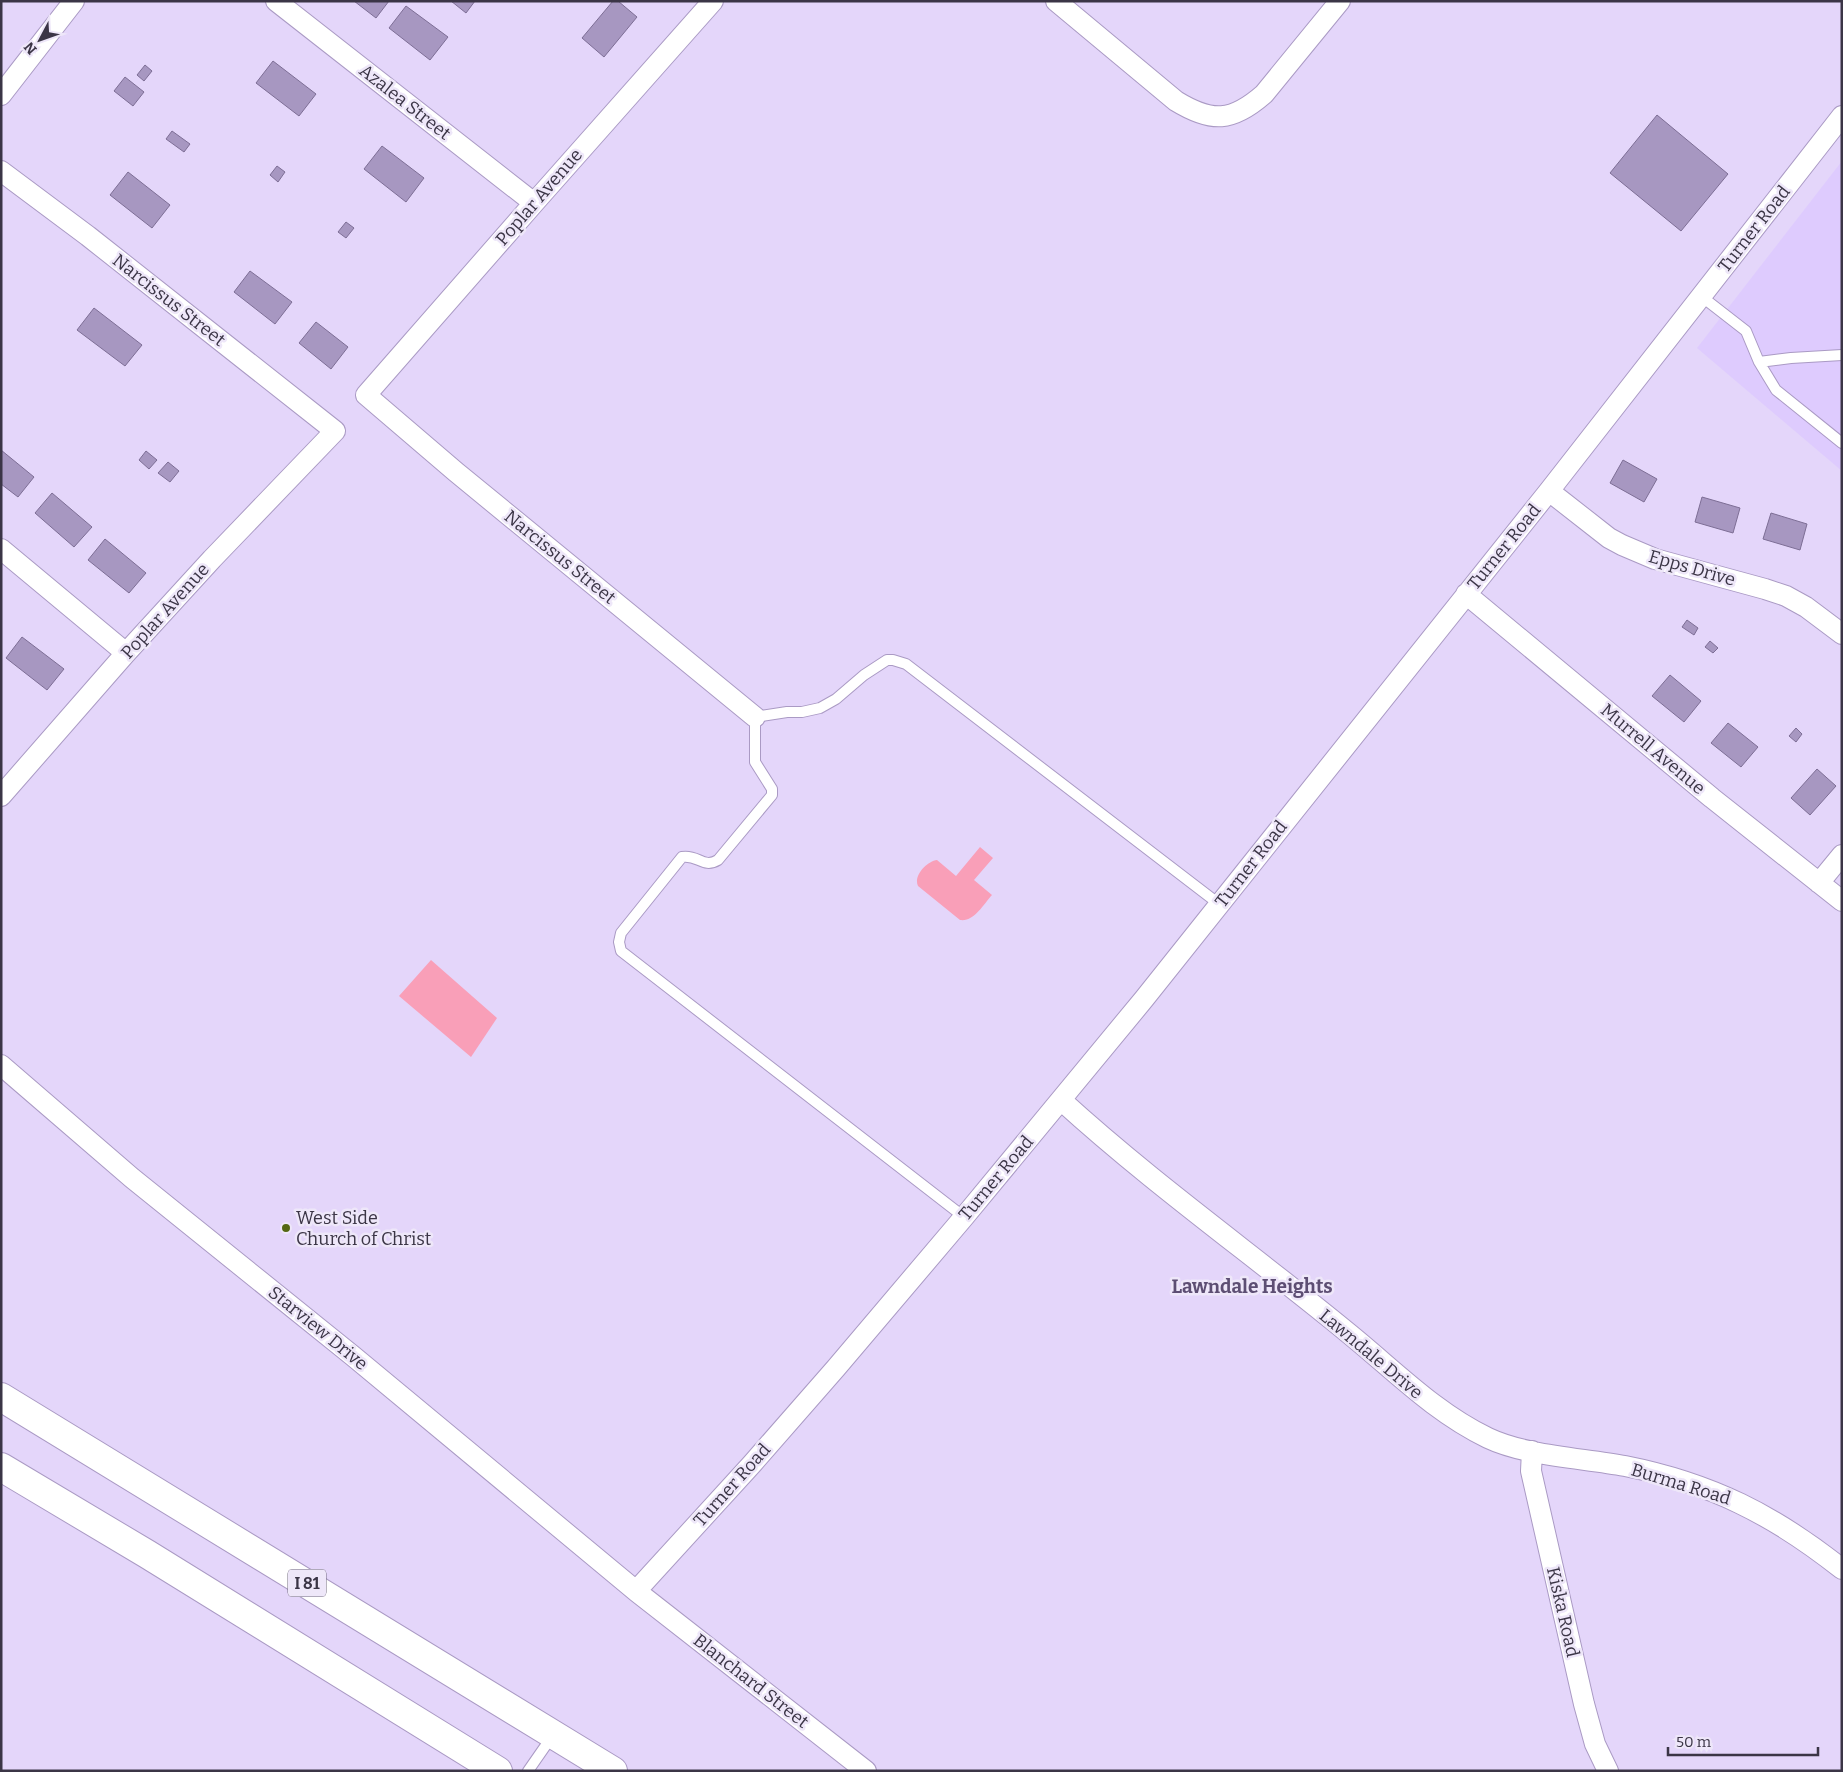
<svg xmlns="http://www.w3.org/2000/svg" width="1843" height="1772" font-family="Bitter,serif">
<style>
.built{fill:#decbfe}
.green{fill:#f99fb8}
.building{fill:#a797c1;stroke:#7d6e95}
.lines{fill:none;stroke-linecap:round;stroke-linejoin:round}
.lane-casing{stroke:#aa9ac4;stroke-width:12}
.street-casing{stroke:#aa9ac4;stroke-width:22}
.highway-casing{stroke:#aa9ac4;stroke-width:30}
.lane{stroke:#fff;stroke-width:10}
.street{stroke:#fff;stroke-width:20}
.highway{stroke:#fff;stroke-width:28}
.poi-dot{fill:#546713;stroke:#eee7f9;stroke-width:2}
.labels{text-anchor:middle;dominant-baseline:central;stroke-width:5;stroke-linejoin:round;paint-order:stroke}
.shield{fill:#eee7f9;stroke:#716a7c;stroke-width:1}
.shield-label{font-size:16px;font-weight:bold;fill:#3b3546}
.street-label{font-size:18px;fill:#3b3546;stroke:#eee7f9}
.poi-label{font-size:18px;fill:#3b3546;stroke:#eee7f9;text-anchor:start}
.neighbourhood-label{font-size:19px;font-weight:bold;fill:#5d4e73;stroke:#eee7f9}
</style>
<rect width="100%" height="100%" fill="#e4d6fa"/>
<path class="built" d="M 1842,161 L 1842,471 L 1697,348 Z"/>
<path class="green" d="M 980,847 L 993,858 L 974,880 L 992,895 C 983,905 974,922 960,920 L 918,886 C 913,876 927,861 937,860 L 956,876 Z
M 431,960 L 497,1018 L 471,1057 L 399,996 Z"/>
<path class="building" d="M 354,1 L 389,1 L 376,18 Z
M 451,1 L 475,1 L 466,13 Z
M 613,1 L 618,1 L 637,17 L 604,57 L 582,38 Z
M 406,6 L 448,37 L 430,60 L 389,28 Z
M 273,61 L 316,94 L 299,116 L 256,83 Z
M 145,65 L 152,71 L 144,81 L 137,75 Z
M 125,77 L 144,92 L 133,106 L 114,91 Z
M 1657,115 L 1728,174 L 1681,231 L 1610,173 Z
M 172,131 L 190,144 L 184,152 L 166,139 Z
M 382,146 L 424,178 L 406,202 L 364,169 Z
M 277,166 L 285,172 L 278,182 L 270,175 Z
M 128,172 L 170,205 L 152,228 L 110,195 Z
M 346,222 L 354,228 L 346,238 L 338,232 Z
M 250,271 L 292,302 L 275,324 L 234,292 Z
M 94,308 L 142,345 L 125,366 L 77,330 Z
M 316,322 L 348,347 L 331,369 L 299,343 Z
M 1,450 L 34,477 L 18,497 L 1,484 Z
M 146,451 L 157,460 L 149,469 L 139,460 Z
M 1623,460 L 1657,479 L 1644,502 L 1610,483 Z
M 168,462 L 179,471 L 170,482 L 158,473 Z
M 52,493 L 92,527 L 74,547 L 35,513 Z
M 1702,497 L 1740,508 L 1733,533 L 1695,522 Z
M 1771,513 L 1807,524 L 1800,550 L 1763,539 Z
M 105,539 L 146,573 L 129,593 L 88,560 Z
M 1687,620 L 1698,628 L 1694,635 L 1682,627 Z
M 22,637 L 64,669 L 47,690 L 6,658 Z
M 1710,641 L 1718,648 L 1713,653 L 1705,647 Z
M 1670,675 L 1701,701 L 1684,722 L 1652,696 Z
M 1728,723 L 1758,747 L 1741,767 L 1711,743 Z
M 1796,728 L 1802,734 L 1796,742 L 1789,736 Z
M 1817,769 L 1836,786 L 1810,815 L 1791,798 Z"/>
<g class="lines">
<defs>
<path id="lane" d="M 1701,296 L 1746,331 L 1759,362 L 1776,390 L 1842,443
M 1759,362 L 1791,358 L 1842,355
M 964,1217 L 621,951 L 619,942 L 621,933 L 682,857 C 698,854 703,869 718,860 L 772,795 L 772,789 L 755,762 L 755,717 L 787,712 L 802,712 L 820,708 L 836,699 L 864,675 L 887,660 L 893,660 L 906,664 L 1219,904
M 528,1771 L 553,1735"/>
<path id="street" d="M 276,1 L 534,203
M 713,1 L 534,203 L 366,395 L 456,472 L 755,717
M 1056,1 L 1176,101 C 1212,123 1232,122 1264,94 L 1340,1
M 1,95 L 74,1
M 1,171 L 88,236 L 335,431 L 212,559 L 126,653 L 1,796
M 1549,491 L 1609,538 L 1622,545 L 1655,559 L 1765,589 L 1786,596 L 1806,607 L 1842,634
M 1,549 L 126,653
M 1466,594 L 1712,798 L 1842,901
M 1819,883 L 1842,855
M 1,1065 L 132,1178 L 353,1356 L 636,1591 L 866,1771
M 1061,1100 C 1152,1183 1252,1254 1347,1332 C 1394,1370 1434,1412 1488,1438 C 1526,1456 1583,1458 1625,1466 C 1711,1483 1774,1515 1842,1569
M 1532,1451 L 1531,1471 L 1584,1704 L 1595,1744 L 1608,1771
M 636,1591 L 752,1464 L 836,1368 L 964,1217 L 1144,999 L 1549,491 L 1842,116"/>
<path id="highway" d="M 1,1397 L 613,1771
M 1,1467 L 147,1554 L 498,1771"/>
</defs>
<use href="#lane" class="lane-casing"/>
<use href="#street" class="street-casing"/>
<use href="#highway" class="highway-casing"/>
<use href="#lane" class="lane"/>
<use href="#street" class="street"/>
<use href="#highway" class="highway"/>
</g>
<circle class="poi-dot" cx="286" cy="1228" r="5"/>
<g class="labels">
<rect class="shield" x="288" y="1569.5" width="38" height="27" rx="4"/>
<g class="shield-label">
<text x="307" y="1583">I 81</text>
</g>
<g class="street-label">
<text transform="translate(405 102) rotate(38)">Azalea Street</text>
<text transform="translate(539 197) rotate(-49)">Poplar Avenue</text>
<text transform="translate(1754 229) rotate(-52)">Turner Road</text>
<text transform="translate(169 300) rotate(38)">Narcissus Street</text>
<text transform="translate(1504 547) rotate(-51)">Turner Road</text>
<text transform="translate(560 557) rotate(39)">Narcissus Street</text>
<text transform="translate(1692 568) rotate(16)">Epps Drive</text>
<text transform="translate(165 611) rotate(-48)">Poplar Avenue</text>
<text transform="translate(1653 749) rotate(40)">Murrell Avenue</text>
<text transform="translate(1251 864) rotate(-52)">Turner Road</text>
<text transform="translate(996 1178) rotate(-50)">Turner Road</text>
<text transform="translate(318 1328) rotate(39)">Starview Drive</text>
<text transform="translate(1371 1354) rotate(40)">Lawndale Drive</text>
<text transform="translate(1681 1484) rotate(17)">Burma Road</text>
<text transform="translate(732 1485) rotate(-48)">Turner Road</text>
<text transform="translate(1563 1612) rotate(77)">Kiska Road</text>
<text transform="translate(751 1681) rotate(38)">Blanchard Street</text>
</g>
<g class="poi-label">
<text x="296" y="1218">West Side<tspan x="296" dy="21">Church of Christ</tspan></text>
</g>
<g class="neighbourhood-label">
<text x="1252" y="1286">Lawndale Heights</text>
</g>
</g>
<rect width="1843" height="1772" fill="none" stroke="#3b3546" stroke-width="5"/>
<g transform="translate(40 40) rotate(229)" stroke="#eee7f9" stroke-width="4" paint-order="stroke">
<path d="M0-4L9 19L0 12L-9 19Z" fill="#3b3546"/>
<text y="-8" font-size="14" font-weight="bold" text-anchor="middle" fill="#3b3546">N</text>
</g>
<path d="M1668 1747v8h150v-8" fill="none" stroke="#3b3546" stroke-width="2.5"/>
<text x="1676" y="1747" font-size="15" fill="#3b3546" stroke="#eee7f9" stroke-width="4" paint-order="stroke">50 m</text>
</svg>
